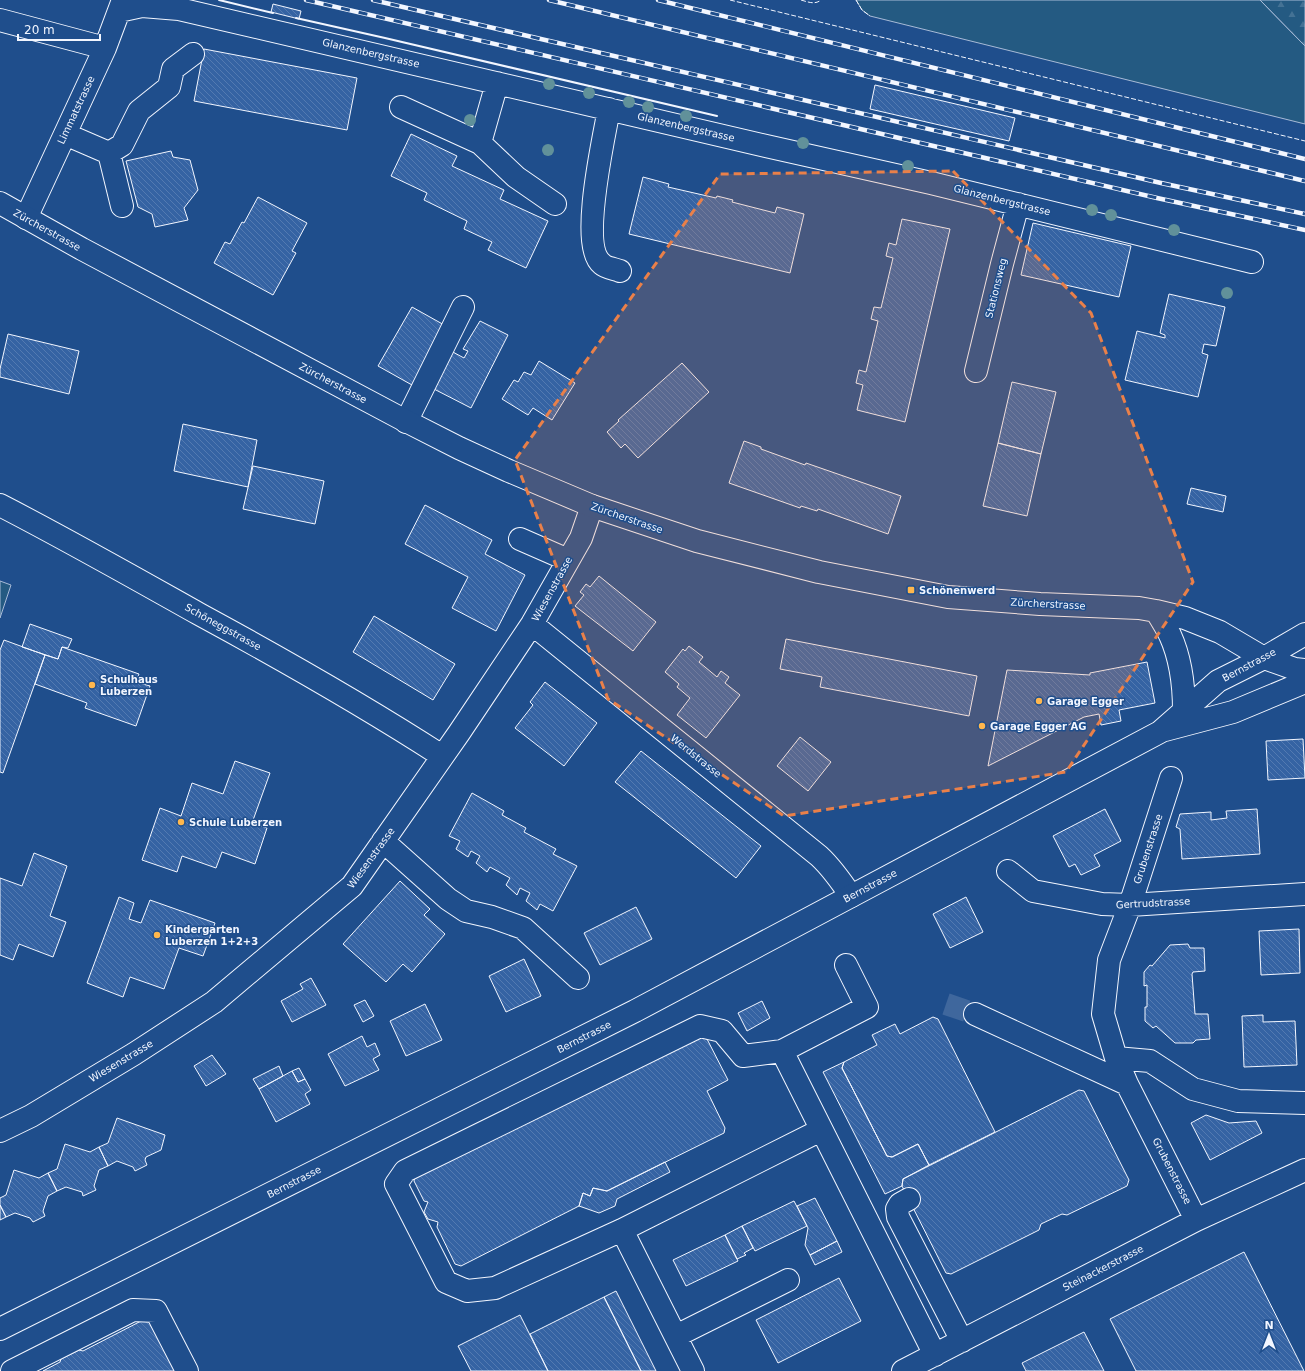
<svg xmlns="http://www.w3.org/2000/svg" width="1305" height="1371" font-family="'DejaVu Sans',sans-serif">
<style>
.green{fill:#245a82;stroke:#a8bbd7}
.forest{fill:url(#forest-firs);stroke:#a8bbd7}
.building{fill:url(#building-back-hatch);stroke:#f2f6ff}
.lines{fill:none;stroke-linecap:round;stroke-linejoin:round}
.minor-tunnel{stroke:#3f679d;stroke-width:22;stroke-dasharray:22 11;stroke-linecap:butt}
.minor-casing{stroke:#f2f6ff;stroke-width:24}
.major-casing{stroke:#f2f6ff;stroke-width:24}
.minor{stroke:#1f4e8c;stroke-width:22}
.major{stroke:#1f4e8c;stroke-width:22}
.rail-casing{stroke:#f2f6ff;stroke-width:4.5}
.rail{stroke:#1f4e8c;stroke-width:3;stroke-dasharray:9;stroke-linecap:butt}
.fence{stroke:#f2f6ff;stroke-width:1;stroke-dasharray:5 2;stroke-linecap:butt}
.wall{stroke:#f2f6ff;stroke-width:2}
.tree{fill:#61919a}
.marked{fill:#ea8049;fill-opacity:0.2;stroke:#ea8049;stroke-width:3;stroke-dasharray:8 5;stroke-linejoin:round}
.poi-dot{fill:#ffb74d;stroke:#1f4e8c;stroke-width:1.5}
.labels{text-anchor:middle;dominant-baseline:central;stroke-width:3;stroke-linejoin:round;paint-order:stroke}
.street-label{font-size:10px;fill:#f2f6ff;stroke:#1f4e8c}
.poi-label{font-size:10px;font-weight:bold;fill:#f2f6ff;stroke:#1f4e8c;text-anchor:start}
</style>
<defs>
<pattern id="forest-firs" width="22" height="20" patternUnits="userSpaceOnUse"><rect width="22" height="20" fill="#245a82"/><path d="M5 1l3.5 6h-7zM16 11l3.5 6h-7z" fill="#447295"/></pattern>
<pattern id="building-back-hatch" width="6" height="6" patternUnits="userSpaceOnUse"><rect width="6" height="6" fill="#3563a3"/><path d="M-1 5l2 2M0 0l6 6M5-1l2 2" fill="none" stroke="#537ab1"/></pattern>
</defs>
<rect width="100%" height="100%" fill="#1f4e8c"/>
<path class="green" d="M 856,0 L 1260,0 L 1305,46 L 1305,124 L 870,16 L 862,10 Z
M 0,581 L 11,585 L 0,618 Z"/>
<path class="forest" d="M 1260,0 L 1305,0 L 1305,46 L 1261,1 Z"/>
<path class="building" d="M 273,4 L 301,11 L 299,19 L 271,12 Z
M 204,49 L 357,78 L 347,130 L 194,101 Z
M 875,85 L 1015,118 L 1009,141 L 870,109 Z
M 411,134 L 457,156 L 452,166 L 504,190 L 500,199 L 548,221 L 526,268 L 488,250 L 492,242 L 464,229 L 467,221 L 424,200 L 427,193 L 391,176 Z
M 171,151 L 173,157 L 190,160 L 198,190 L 184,208 L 188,220 L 155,227 L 152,214 L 138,207 L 126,161 Z
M 643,177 L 669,184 L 668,187 L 716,198 L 717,196 L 733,200 L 732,202 L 775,213 L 777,207 L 804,214 L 790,273 L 629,234 Z
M 258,197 L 307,223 L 292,251 L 296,253 L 273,295 L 214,263 L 225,242 L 230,244 L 242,222 L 244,223 Z
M 902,219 L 950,229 L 905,422 L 857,410 L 863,385 L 856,383 L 859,370 L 866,372 L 878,321 L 871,319 L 874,307 L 881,308 L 893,258 L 886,256 L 889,243 L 896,245 Z
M 1033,223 L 1131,246 L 1119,297 L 1021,275 Z
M 1169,294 L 1225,307 L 1216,346 L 1204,344 L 1202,353 L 1208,355 L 1198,397 L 1125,380 L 1137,331 L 1165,338 L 1165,335 L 1160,333 Z
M 412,307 L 446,326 L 412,385 L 378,366 Z
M 480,321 L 508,335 L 471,408 L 432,388 L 451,351 L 464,358 L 468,351 L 463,349 Z
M 8,334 L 79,351 L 69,394 L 0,377 L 0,369 Z
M 539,361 L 575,383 L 552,420 L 533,408 L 528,415 L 502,399 L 514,380 L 518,382 L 524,372 L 531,375 Z
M 682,363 L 709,392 L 638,458 L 625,444 L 621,448 L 607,432 L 619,421 L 618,420 Z
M 1012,382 L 1056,392 L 1041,454 L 998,443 Z
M 183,424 L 257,440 L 248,487 L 174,471 Z
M 744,441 L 761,447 L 761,449 L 805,465 L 806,463 L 901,496 L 888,534 L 818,509 L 817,511 L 801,506 L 800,508 L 729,483 Z
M 998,443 L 1041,454 L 1027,516 L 983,506 Z
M 253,466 L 324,481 L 315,524 L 243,509 Z
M 1191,488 L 1226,496 L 1223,512 L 1187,504 Z
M 425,505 L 492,540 L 485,554 L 525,575 L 496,631 L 452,608 L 468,577 L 405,544 Z
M 599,576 L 656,622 L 633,651 L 575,606 L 584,595 L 580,592 L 586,584 L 590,587 Z
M 374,616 L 455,664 L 433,700 L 353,652 Z
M 30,624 L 72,639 L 68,648 L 62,647 L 58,659 L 22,647 Z
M 786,639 L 977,676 L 969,716 L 820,687 L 822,677 L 780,669 Z
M 4,640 L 45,655 L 3,773 L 0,772 L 0,650 Z
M 689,646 L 703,657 L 699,662 L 717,677 L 721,671 L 729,677 L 725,683 L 740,695 L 706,738 L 677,715 L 690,698 L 677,687 L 679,684 L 665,672 L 683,649 L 685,651 Z
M 62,647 L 139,674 L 136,682 L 150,686 L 136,726 L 85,708 L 87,703 L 35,684 L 45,655 L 58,659 Z
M 1147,662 L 1155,703 L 1119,710 L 1121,721 L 1101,725 L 1099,714 L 1084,717 L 988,766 L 1007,670 L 1090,675 L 1090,673 Z
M 545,682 L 597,723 L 564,766 L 515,728 L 533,705 L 530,702 Z
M 800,737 L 831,762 L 808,791 L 777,766 Z
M 1303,739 L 1305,778 L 1268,780 L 1266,741 Z
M 641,751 L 761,846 L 736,878 L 615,782 Z
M 235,761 L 270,773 L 252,823 L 267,828 L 255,864 L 222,852 L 216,868 L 182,856 L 177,872 L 142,860 L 160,808 L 181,816 L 192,783 L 223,794 Z
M 472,793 L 504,811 L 502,815 L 526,828 L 524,832 L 556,849 L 553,854 L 577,866 L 553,911 L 540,904 L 537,910 L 526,901 L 530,893 L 520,888 L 517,895 L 506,885 L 510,878 L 490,867 L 487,872 L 476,863 L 480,856 L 471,851 L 468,857 L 456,849 L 460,841 L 449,836 Z
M 1105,809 L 1121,841 L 1094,855 L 1100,866 L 1081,875 L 1075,864 L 1069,867 L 1053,836 Z
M 1257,809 L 1260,854 L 1182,859 L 1180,829 L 1176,827 L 1180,814 L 1211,812 L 1211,820 L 1227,818 L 1226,811 Z
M 34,853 L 67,866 L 50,916 L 66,922 L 53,957 L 19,944 L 13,960 L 0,955 L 0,878 L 22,886 Z
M 400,881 L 430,909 L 424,915 L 445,934 L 412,972 L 403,964 L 386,982 L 343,944 Z
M 119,897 L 134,903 L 129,919 L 141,923 L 150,900 L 215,923 L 203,956 L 179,948 L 164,989 L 130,977 L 123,997 L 87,983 Z
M 966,897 L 983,932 L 950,948 L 933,914 Z
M 636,907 L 652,939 L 600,965 L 584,933 Z
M 1299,929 L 1300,973 L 1261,975 L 1259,931 Z
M 1188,944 L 1190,948 L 1204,948 L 1205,971 L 1193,972 L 1192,974 L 1195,1014 L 1208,1014 L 1210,1039 L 1196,1040 L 1193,1043 L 1175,1043 L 1156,1026 L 1153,1028 L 1145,1021 L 1145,1007 L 1147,1007 L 1147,985 L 1144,986 L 1144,972 L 1150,965 L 1152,966 L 1170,945 Z
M 524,959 L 541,996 L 506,1012 L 489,976 Z
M 311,978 L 326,1005 L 292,1022 L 281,1001 L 303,989 L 300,984 Z
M 365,1000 L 374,1016 L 363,1022 L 354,1005 Z
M 762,1001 L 770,1018 L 747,1031 L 738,1013 Z
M 425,1004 L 442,1040 L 406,1056 L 390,1021 Z
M 1263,1015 L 1263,1022 L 1295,1021 L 1297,1065 L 1244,1067 L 1242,1016 Z
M 933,1017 L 938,1019 L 995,1132 L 929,1165 L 918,1144 L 892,1157 L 887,1156 L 842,1068 L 844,1062 L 877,1045 L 872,1035 L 895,1024 L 900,1034 Z
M 362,1036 L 367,1047 L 375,1043 L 380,1055 L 373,1059 L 379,1070 L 345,1086 L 328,1054 Z
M 699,1036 L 707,1039 L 728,1080 L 707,1091 L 725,1128 L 724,1133 L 607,1191 L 593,1188 L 590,1196 L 583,1193 L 579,1206 L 461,1266 L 455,1264 L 437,1227 L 438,1222 L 428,1219 L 424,1212 L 428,1202 L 424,1201 L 414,1181 L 415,1176 L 475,1146 L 480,1147 L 483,1138 L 490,1134 L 500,1137 L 502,1132 Z
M 212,1055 L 226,1074 L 206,1086 L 194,1066 Z
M 844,1062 L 842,1068 L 887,1156 L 892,1157 L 918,1144 L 929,1165 L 903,1179 L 902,1186 L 885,1194 L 823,1072 Z
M 279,1066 L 283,1076 L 259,1089 L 253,1079 Z
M 299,1068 L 305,1079 L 298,1082 L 292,1071 Z
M 292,1071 L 298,1082 L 305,1079 L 311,1090 L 305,1094 L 310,1104 L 276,1122 L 259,1089 Z
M 1079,1090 L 1084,1091 L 1129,1180 L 1127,1186 L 1067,1215 L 1062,1214 L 1041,1224 L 1039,1230 L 951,1274 L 946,1273 L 902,1186 L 903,1179 Z
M 1206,1115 L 1229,1123 L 1256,1121 L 1262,1133 L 1210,1160 L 1191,1123 Z
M 117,1118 L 165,1135 L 161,1150 L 146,1157 L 145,1160 L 147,1165 L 135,1171 L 133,1167 L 117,1161 L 108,1166 L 99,1147 L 108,1143 Z
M 65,1144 L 90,1152 L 99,1147 L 108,1166 L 99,1170 L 94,1186 L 96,1190 L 83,1196 L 82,1192 L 66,1187 L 57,1191 L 48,1173 L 57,1169 Z
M 665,1162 L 670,1172 L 617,1199 L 615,1206 L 599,1213 L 579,1206 L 583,1193 L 590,1196 L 593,1188 L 607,1191 Z
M 14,1170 L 39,1178 L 48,1173 L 57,1191 L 48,1196 L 43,1211 L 45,1216 L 33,1222 L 30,1218 L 15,1213 L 6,1217 L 0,1205 L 0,1198 L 6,1195 Z
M 815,1198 L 837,1241 L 810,1255 L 805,1245 L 808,1228 L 797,1206 Z
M 794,1201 L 807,1226 L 755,1251 L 742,1226 Z
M 0,1205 L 6,1217 L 0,1220 Z
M 742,1226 L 753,1248 L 744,1253 L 746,1255 L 737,1259 L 725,1235 Z
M 725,1235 L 738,1261 L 686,1286 L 673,1260 Z
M 837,1241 L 842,1252 L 815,1265 L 810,1255 Z
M 1244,1252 L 1304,1371 L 1136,1371 L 1110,1319 Z
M 839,1278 L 861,1321 L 778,1363 L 756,1320 Z
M 616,1291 L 656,1371 L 641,1371 L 604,1297 Z
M 604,1297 L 641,1371 L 548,1371 L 530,1334 Z
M 520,1315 L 548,1371 L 471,1371 L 458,1346 Z
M 143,1320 L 158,1325 L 182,1371 L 43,1371 L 60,1362 L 61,1359 L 79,1350 L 83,1351 Z
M 1084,1332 L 1104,1371 L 1026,1371 L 1022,1363 Z"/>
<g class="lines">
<path class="minor-tunnel" d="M 946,1004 L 975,1014"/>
<defs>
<path id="minor" d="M 119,11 L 142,6 L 179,9 L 766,146 L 931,183 L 1252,262
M 0,20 L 105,48
M 401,107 L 480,143 L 516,177 L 555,204
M 609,109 C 604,137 579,246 602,264 C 606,268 615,269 620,271
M 65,134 L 109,153 L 122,145 L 139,111 L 169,87 L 173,69 L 193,54
M 480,143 L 497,83
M 109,153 L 122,206
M 26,218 L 105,48 L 123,0
M 976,371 L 1002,264 L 1018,204
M 406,422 L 463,307
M 0,505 C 68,540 133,577 199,614 C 282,659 363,705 442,756
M 520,539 L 568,560
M 532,624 L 819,856 C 832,868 841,881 851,896
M 1171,778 L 1130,905 L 1109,960 L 1103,1014 L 1116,1058 L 1127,1084 L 1196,1220
M 383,841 L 448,899 L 466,911 L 492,917 L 523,928 L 578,978
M 1008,871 L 1033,891 L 1102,904 L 1130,905 L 1305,894
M 846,965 L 867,1007 L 782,1051 L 935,1355
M 975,1014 L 1127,1084
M 782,1051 L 743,1056 L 722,1031 L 700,1026 L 405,1171 L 396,1184 L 446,1282 L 467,1291 L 495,1288 L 622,1230 L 821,1130
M 1116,1058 L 1150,1061 L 1193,1089 L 1238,1101 L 1305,1103
M 0,1131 L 31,1116 L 134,1054 L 214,1002 L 352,886 L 459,733 L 532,624 L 581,538 L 592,506
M 909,1199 L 900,1204 L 897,1209 L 898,1217 L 962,1341
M 622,1230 L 693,1371
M 676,1336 L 788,1280
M 12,1371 L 133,1310 L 156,1311 L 187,1371
M 903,1371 L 1196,1220 L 1305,1170"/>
<path id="major" d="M 0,203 L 82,249 L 402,419 L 459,448 L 509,471 L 592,506 L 697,541 L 819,572 L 948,597 L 1040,604 L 1139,608 L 1156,611 L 1185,618 L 1220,632 L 1264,658 L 1295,669 L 1305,670
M 1156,611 C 1161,619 1166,627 1170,635 C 1181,659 1184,685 1184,711
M 1165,730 L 1233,712 L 1305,682
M 0,1329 L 635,1011 L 1160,732 L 1218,681 L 1264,658 L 1305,634"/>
</defs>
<use href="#minor" class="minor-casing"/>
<use href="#major" class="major-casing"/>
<use href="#minor" class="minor"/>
<use href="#major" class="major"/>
<defs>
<path id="rail" d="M 306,0 L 1157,198 L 1305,230
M 373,0 L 1161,183 L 1305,214
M 549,0 L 1305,181
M 658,0 L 1305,159"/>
</defs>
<use href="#rail" class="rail-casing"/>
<use href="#rail" class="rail"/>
<path class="fence" d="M 730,0 L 1305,141
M 801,0 C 808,2 815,5 821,0
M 856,0 L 862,10 L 870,16"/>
<path class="wall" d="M 219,0 L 273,13
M 296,18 L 385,38 L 717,116"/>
</g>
<g class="tree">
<circle cx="549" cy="84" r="6"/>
<circle cx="589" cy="93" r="6"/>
<circle cx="629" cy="102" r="6"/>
<circle cx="648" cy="107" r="6"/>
<circle cx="686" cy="116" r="6"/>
<circle cx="470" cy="120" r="6"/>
<circle cx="803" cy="143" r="6"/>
<circle cx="548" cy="150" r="6"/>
<circle cx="908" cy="166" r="6"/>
<circle cx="1092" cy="210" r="6"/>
<circle cx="1111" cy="215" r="6"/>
<circle cx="1174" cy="230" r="6"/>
<circle cx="1227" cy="293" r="6"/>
</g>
<path class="marked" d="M 953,171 L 1091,313 L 1193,582 L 1066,772 L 784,816 L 608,699 L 515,460 L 720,174 Z"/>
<g class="poi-dot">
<rect x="907" y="586" width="8" height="8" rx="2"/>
<circle cx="92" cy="685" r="4"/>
<circle cx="1039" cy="701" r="4"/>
<circle cx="982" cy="726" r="4"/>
<circle cx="181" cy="822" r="4"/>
<circle cx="157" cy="935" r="4"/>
</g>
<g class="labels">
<g class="street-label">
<text transform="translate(371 53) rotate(13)">Glanzenbergstrasse</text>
<text transform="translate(76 110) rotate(-65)">Limmatstrasse</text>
<text transform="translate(686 127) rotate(13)">Glanzenbergstrasse</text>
<text transform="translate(1002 200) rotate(14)">Glanzenbergstrasse</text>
<text transform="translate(47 230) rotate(29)">Zürcherstrasse</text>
<text transform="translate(996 288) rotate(-76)">Stationsweg</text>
<text transform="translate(333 383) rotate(28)">Zürcherstrasse</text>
<text transform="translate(627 518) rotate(19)">Zürcherstrasse</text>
<text transform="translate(552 589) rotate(-61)">Wiesenstrasse</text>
<text transform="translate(1048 604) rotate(3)">Zürcherstrasse</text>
<text transform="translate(223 627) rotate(29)">Schöneggstrasse</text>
<text transform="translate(1249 665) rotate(-28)">Bernstrasse</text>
<text transform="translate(696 756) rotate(39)">Werdstrasse</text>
<text transform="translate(1148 849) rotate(-72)">Grubenstrasse</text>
<text transform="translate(371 858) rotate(-54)">Wiesenstrasse</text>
<text transform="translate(870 886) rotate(-28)">Bernstrasse</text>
<text transform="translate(1153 903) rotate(-3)">Gertrudstrasse</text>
<text transform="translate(584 1037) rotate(-27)">Bernstrasse</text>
<text transform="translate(121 1061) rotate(-31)">Wiesenstrasse</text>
<text transform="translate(1172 1171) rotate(63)">Grubenstrasse</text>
<text transform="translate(294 1182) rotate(-27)">Bernstrasse</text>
<text transform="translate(1103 1268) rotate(-27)">Steinackerstrasse</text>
</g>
<g class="poi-label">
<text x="919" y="590">Schönenwerd</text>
<text x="100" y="679">Schulhaus<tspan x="100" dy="12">Luberzen</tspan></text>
<text x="1047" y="701">Garage Egger</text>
<text x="990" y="726">Garage Egger AG</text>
<text x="189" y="822">Schule Luberzen</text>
<text x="165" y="929">Kindergarten<tspan x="165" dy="12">Luberzen 1+2+3</tspan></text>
</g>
</g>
<g transform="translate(1269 1335)" stroke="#1f4e8c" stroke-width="3" paint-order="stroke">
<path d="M0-3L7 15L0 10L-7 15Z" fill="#f2f6ff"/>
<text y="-6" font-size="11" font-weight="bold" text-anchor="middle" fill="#f2f6ff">N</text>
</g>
<path d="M18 34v6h82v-6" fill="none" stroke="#f2f6ff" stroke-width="2"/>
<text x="24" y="34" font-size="12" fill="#f2f6ff" stroke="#1f4e8c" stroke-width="3" paint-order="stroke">20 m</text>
</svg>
